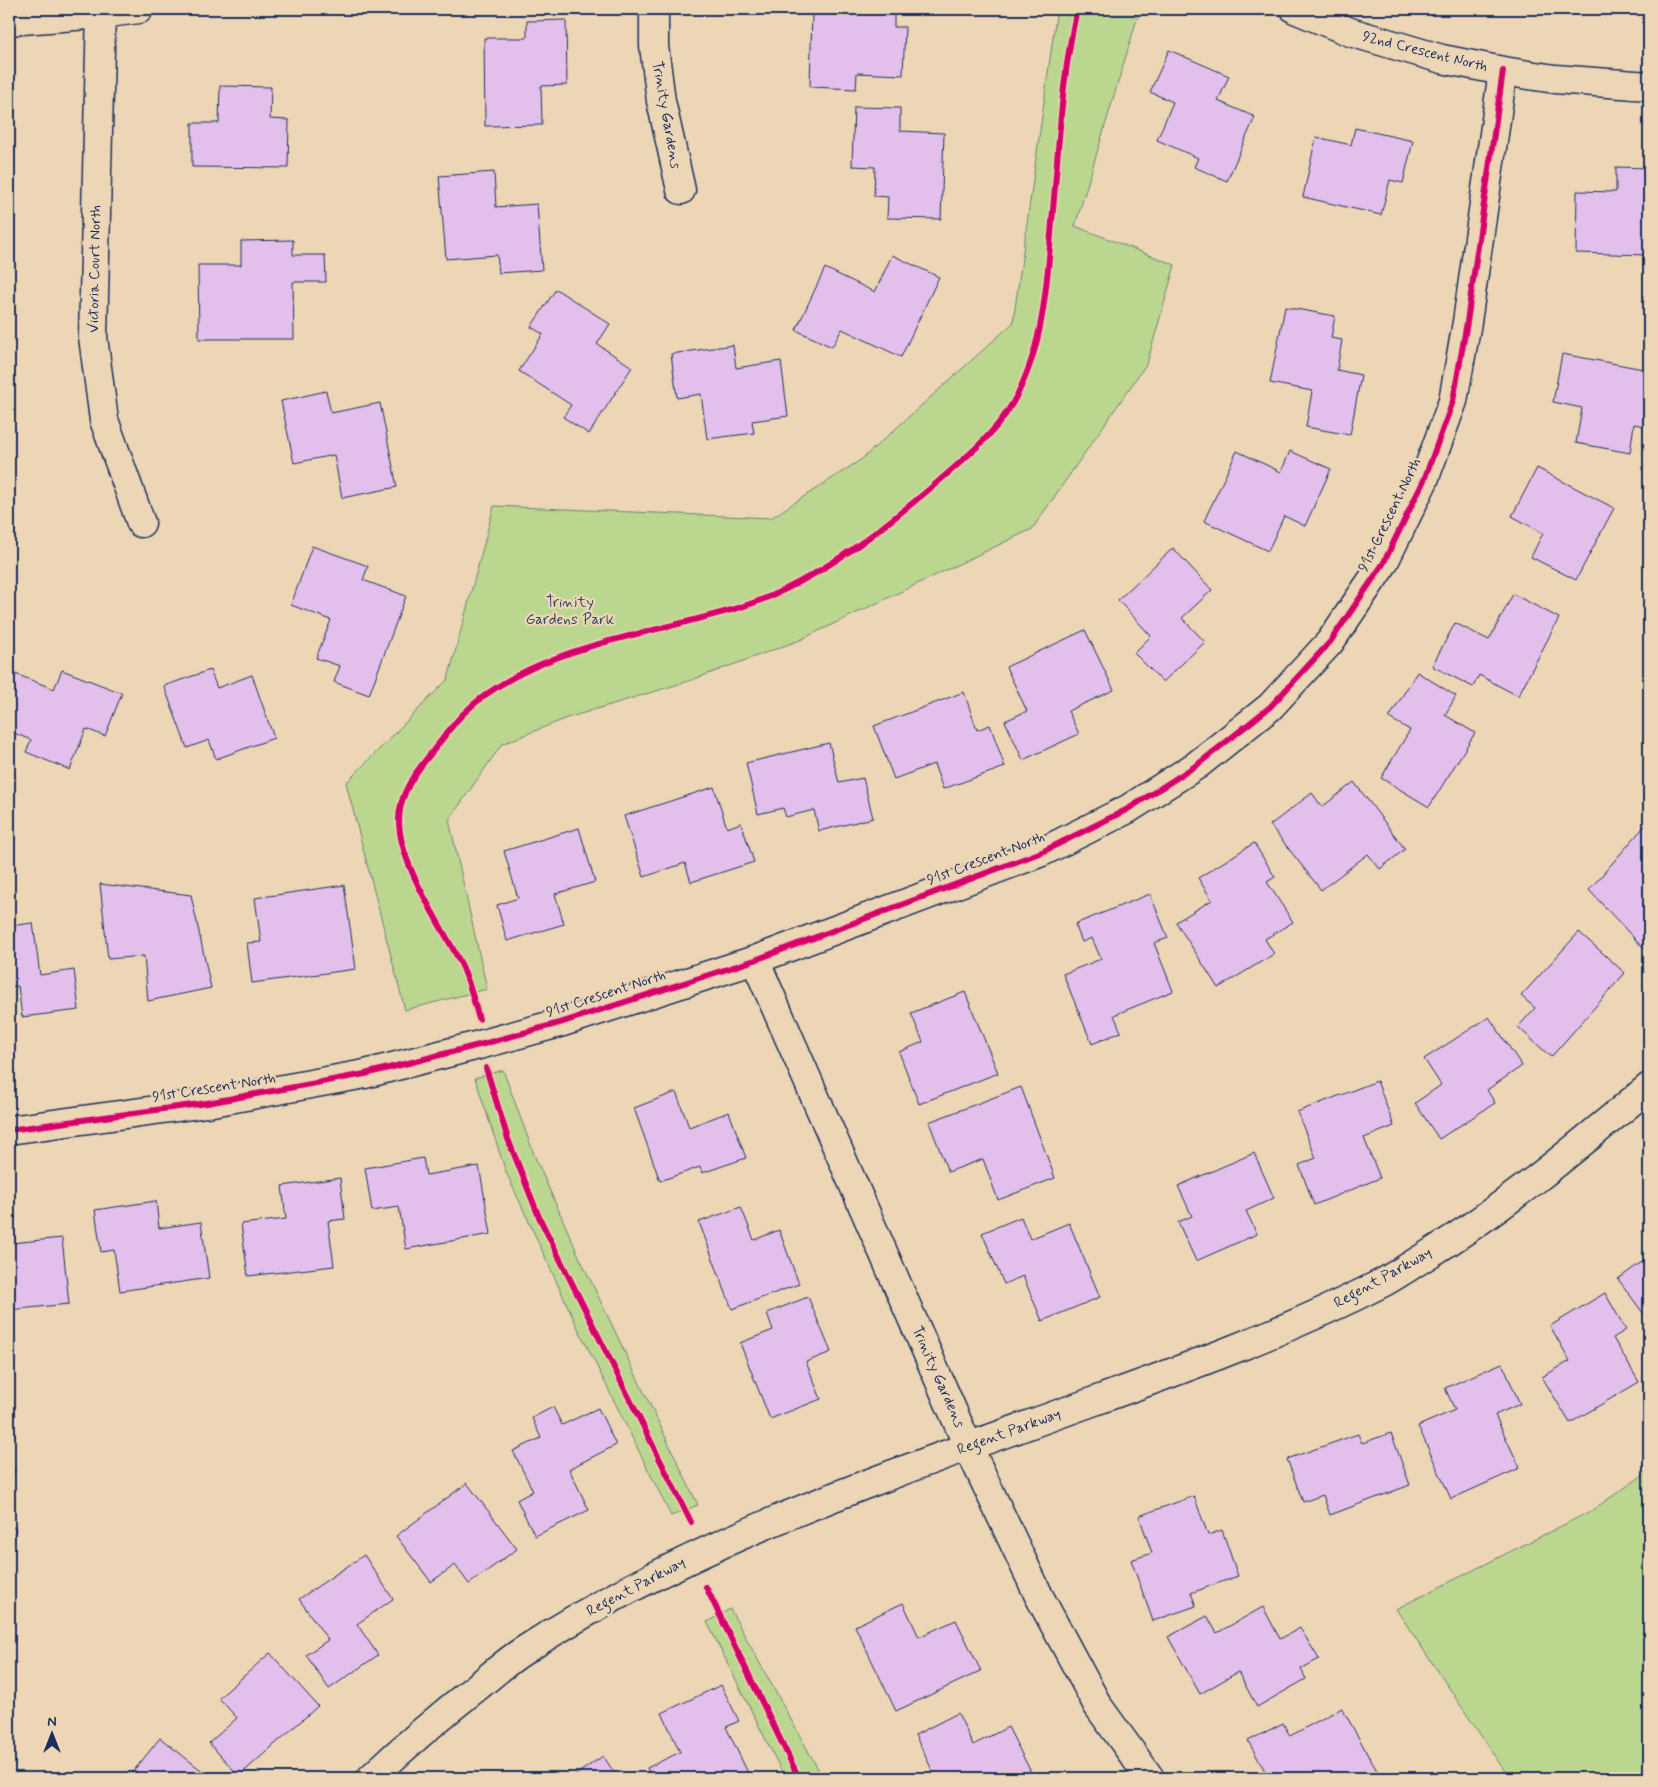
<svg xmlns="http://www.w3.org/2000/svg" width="1658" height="1787" font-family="Mynerve,sans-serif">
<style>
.green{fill:#bbd78f;stroke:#6b8376}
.building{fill:#e3c0eb;stroke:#1b2f5e}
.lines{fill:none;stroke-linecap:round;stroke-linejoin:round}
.street-casing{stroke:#1b2f5e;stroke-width:31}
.secondary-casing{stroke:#1b2f5e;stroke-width:31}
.street{stroke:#ecd6b5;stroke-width:28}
.secondary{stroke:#ecd6b5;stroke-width:28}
.cycleway-casing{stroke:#ecd6b5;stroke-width:9}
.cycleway{stroke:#d6006c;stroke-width:6}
.labels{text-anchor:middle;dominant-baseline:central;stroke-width:4.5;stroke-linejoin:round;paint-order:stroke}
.street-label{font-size:15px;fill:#1b2f5e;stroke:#ecd6b5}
.park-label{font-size:15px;fill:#334865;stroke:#ecd6b5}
</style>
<rect width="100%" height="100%" fill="#ecd6b5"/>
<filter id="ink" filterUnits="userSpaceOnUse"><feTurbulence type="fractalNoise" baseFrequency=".02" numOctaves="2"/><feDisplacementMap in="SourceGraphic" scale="10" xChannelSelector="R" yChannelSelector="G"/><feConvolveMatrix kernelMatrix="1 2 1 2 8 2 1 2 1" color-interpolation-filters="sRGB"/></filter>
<g filter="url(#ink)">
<path class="green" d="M 1057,9 L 1140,9 L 1075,226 L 1175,265 L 1147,363 L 1032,529 L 800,640 L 689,681 L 567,718 L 502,744 L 449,820 L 487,989 L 405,1010 L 346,783 L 448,679 L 494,506 L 771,518 L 862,459 L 1013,323 Z
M 503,1070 L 535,1157 L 577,1252 L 698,1505 L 671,1516 L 575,1322 L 506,1172 L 475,1078 Z
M 1649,1471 L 1649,1778 L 1513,1778 L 1504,1770 L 1396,1609 L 1591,1511 Z
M 730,1609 L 823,1778 L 785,1778 L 707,1622 Z"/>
<path class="building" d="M 843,9 L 894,9 L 894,27 L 905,27 L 903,75 L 857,73 L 856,89 L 810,87 L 812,11 L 843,13 Z
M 566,20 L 567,85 L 541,86 L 542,125 L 485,126 L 484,38 L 527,38 L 527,21 Z
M 1169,50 L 1229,76 L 1218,101 L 1255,117 L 1227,181 L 1194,167 L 1198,158 L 1157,140 L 1173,102 L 1150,92 Z
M 220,86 L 271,87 L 270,119 L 289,120 L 288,168 L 192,167 L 192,123 L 219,123 Z
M 854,107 L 900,108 L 900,131 L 944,133 L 941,219 L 887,218 L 888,197 L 874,196 L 875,167 L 852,166 Z
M 1355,128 L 1413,141 L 1403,183 L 1390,180 L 1381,215 L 1303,197 L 1316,137 L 1351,145 Z
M 1616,167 L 1649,168 L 1649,255 L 1576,253 L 1577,191 L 1616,192 Z
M 494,172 L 496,207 L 537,204 L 542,270 L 499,273 L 497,255 L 446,259 L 439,176 Z
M 293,240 L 293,255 L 325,255 L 326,282 L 293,282 L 294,339 L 199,339 L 198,265 L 241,265 L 241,241 Z
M 892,255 L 939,277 L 901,357 L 842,329 L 832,347 L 796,330 L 825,268 L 875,292 Z
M 556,289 L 610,324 L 597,344 L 632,367 L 589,434 L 563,417 L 571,405 L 519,371 L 543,334 L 531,327 Z
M 1285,307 L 1335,316 L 1331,338 L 1342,340 L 1337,370 L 1361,375 L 1350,435 L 1306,427 L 1312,391 L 1270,383 Z
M 733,345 L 736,368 L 781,361 L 788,416 L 752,421 L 754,433 L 707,439 L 701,394 L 677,398 L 671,354 Z
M 1562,354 L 1649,370 L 1649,427 L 1634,424 L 1630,453 L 1576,443 L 1582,408 L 1553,402 Z
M 326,391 L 331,413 L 380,403 L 397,487 L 342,498 L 334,455 L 294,463 L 281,401 Z
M 1237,451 L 1281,472 L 1290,451 L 1331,469 L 1305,526 L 1284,516 L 1268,551 L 1204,521 Z
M 1537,468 L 1614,508 L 1576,580 L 1531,557 L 1543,533 L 1512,516 Z
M 312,546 L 368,566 L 363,580 L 406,596 L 369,695 L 334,682 L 340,666 L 316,658 L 331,620 L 291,605 Z
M 1173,548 L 1212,590 L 1182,618 L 1205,642 L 1163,682 L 1134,653 L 1151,636 L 1118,600 Z
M 1513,594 L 1559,618 L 1518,696 L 1479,675 L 1473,687 L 1432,666 L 1455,623 L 1489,640 Z
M 1085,630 L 1114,690 L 1068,711 L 1079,734 L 1023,760 L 1005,721 L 1027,711 L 1006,667 Z
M 62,670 L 122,693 L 105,736 L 86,729 L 70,770 L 26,752 L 31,740 L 9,731 L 9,685 L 13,673 L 54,689 Z
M 210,670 L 217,688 L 252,675 L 274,738 L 216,759 L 209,740 L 187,748 L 164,686 Z
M 1417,672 L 1456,696 L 1445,715 L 1475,733 L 1429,807 L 1381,778 L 1410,730 L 1389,718 Z
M 964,692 L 977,730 L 990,725 L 1005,767 L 943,789 L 934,764 L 894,779 L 874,726 Z
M 829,743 L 839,783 L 863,778 L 873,818 L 819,831 L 814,810 L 786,817 L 783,808 L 758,814 L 746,763 Z
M 1354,782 L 1405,849 L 1380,869 L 1368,854 L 1321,890 L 1270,825 L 1312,793 L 1322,807 Z
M 714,787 L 727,828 L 741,823 L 754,862 L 691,882 L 685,863 L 644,877 L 624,816 Z
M 1649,821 L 1649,944 L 1645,950 L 1589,890 Z
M 579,828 L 595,882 L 555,894 L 564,924 L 507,941 L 497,905 L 518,898 L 504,851 Z
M 1254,843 L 1275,877 L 1267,882 L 1293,922 L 1265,939 L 1274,954 L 1218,988 L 1176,922 L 1212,900 L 1198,878 Z
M 100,884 L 191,895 L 211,988 L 148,1001 L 144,956 L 108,959 Z
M 344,885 L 356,969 L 252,983 L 247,943 L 261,942 L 255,898 Z
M 1150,894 L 1168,938 L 1154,943 L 1173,991 L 1114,1015 L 1121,1032 L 1092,1044 L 1063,974 L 1101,959 L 1092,938 L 1082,942 L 1075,924 Z
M 33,923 L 40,975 L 74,970 L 79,1010 L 22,1017 L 18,986 L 9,987 L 9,926 Z
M 1579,932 L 1625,973 L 1551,1057 L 1518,1027 L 1535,1008 L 1521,996 Z
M 965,992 L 998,1073 L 919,1104 L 899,1052 L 923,1042 L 911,1013 Z
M 1489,1017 L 1522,1066 L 1487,1090 L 1495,1103 L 1439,1139 L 1415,1103 L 1441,1085 L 1424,1059 Z
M 1377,1081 L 1394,1126 L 1364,1138 L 1380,1178 L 1314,1205 L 1299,1165 L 1316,1158 L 1297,1112 Z
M 1021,1087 L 1055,1178 L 998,1200 L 983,1159 L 948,1172 L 929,1122 Z
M 676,1092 L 689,1127 L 729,1112 L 746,1158 L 702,1173 L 700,1167 L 660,1181 L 634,1108 Z
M 1254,1153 L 1274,1198 L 1246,1211 L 1257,1234 L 1196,1261 L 1178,1222 L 1192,1216 L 1178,1186 Z
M 423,1158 L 426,1175 L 479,1166 L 491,1234 L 406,1249 L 399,1207 L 372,1211 L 365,1168 Z
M 340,1178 L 345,1219 L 328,1221 L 334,1266 L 248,1276 L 241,1224 L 286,1219 L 282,1186 Z
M 156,1201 L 159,1228 L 201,1222 L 209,1278 L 120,1291 L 114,1250 L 101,1252 L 95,1210 Z
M 741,1207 L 754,1240 L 779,1230 L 799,1284 L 732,1309 L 699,1222 Z
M 1021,1217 L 1030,1239 L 1069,1223 L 1100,1297 L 1042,1321 L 1023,1276 L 1004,1284 L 982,1233 Z
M 9,1225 L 11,1243 L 62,1238 L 69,1304 L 9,1310 Z
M 1649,1257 L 1649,1314 L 1646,1317 L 1618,1279 Z
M 1605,1293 L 1626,1330 L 1613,1338 L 1639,1382 L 1570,1423 L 1542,1377 L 1570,1361 L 1550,1326 Z
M 808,1297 L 831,1352 L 806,1362 L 821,1399 L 770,1419 L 740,1343 L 773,1330 L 767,1313 Z
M 1502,1363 L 1520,1404 L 1495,1415 L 1520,1468 L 1451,1499 L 1418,1426 L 1455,1410 L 1445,1388 Z
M 553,1407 L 562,1425 L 598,1408 L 616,1445 L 569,1469 L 589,1510 L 535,1536 L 517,1500 L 533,1491 L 513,1451 L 541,1438 L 532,1418 Z
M 1391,1433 L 1410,1485 L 1330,1515 L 1323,1495 L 1303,1502 L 1287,1459 L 1358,1434 L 1362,1443 Z
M 9,1467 L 15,1469 L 9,1494 Z
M 467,1483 L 517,1549 L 469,1584 L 455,1565 L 431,1582 L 396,1536 Z
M 1194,1496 L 1208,1535 L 1222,1530 L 1238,1576 L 1191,1593 L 1196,1606 L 1153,1621 L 1131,1560 L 1152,1553 L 1139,1516 Z
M 9,1526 L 16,1528 L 9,1556 Z
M 364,1555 L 393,1599 L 357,1624 L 378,1655 L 329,1689 L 306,1655 L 328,1640 L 299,1599 Z
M 903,1603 L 919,1637 L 956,1620 L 981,1671 L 896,1711 L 855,1626 Z
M 1263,1607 L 1280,1639 L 1300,1628 L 1319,1659 L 1301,1669 L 1306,1679 L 1257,1707 L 1238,1672 L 1200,1694 L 1168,1637 L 1207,1616 L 1217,1633 Z
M 270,1653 L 318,1706 L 239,1776 L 209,1743 L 237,1718 L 219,1698 Z
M 721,1685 L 739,1721 L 726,1727 L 749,1775 L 741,1778 L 652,1778 L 647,1768 L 680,1752 L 662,1713 Z
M 1342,1708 L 1381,1778 L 1320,1778 L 1319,1777 L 1269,1778 L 1248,1741 L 1283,1723 L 1290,1736 Z
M 958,1713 L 973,1745 L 1008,1727 L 1034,1778 L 936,1778 L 915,1735 Z
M 160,1738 L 205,1773 L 201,1778 L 128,1778 Z
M 603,1756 L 618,1778 L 571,1778 Z"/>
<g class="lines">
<defs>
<path id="street" d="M 101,9 L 93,337 L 104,420 L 141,523
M 654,9 L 654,46 L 661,101 L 681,190
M 1295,9 L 1350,32 L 1442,59 L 1503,71 L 1555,79 L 1649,86
M 9,21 L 101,14 L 139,9
M 755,960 L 968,1446 L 1039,1596 L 1098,1706 L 1150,1778
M 9,1130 L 207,1103 L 365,1074 L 483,1044 L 563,1022 L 755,960 L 1042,852 L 1128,809 L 1197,765 L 1270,707 L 1330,642 L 1383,564 L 1424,480 L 1453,401 L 1467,322 L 1503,71"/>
<path id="secondary" d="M 371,1778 C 405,1746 440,1716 477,1687 C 492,1675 507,1661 523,1651 C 697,1538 896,1473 1089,1403 C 1189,1367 1288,1331 1382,1283 C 1397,1275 1411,1265 1426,1256 C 1506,1207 1577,1147 1649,1087"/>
</defs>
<use href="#street" class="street-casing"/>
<use href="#secondary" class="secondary-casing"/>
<use href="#street" class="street"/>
<use href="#secondary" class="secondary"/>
<defs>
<path id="cycleway" d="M 479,1019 C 474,1002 470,983 462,966 C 442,925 399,866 399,820 C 399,791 419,768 436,747 C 445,736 453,724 463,714 C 521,657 610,641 686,622 C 713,615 740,609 766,598 C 830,571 886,526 939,481 C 963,460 989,439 1007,412 C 1046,353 1047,277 1053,210 C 1059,142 1062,75 1077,9
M 486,1068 L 508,1139 L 539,1217 L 691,1522
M 9,1130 L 207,1103 L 365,1074 L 483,1044 L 563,1022 L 755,960 L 1042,852 L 1128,809 L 1197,765 L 1270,707 L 1330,642 L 1383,564 L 1424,480 L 1453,401 L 1467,322 L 1503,71
M 706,1587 L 799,1778"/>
</defs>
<use href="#cycleway" class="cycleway-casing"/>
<use href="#cycleway" class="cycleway"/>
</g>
</g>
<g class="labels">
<g class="street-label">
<text transform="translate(1425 52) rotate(14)">92nd Crescent North</text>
<text transform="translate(666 115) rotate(80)">Trinity Gardens</text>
<text transform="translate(95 269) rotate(-89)">Victoria Court North</text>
<text transform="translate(1390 515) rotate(-64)">91st Crescent North</text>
<text transform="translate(986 859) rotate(-21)">91st Crescent North</text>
<text transform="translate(606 994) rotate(-18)">91st Crescent North</text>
<text transform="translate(214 1088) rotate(-9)">91st Crescent North</text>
<text transform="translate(1383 1278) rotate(-29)">Regent Parkway</text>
<text transform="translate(938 1377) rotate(66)">Trinity Gardens</text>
<text transform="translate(1009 1432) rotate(-20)">Regent Parkway</text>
<text transform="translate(636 1587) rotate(-28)">Regent Parkway</text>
</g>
<g class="park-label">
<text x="570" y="603">Trinity<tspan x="570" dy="17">Gardens Park</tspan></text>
</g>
</g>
<rect width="1658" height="1787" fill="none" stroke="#ecd6b5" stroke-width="30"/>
<rect x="15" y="15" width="1628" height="1757" fill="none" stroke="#1b2f5e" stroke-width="2" filter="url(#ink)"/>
<g transform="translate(52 1734)" stroke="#ecd6b5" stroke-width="4" paint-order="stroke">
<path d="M0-4L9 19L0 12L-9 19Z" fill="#1b2f5e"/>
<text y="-8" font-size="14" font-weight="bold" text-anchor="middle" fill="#1b2f5e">N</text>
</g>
</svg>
